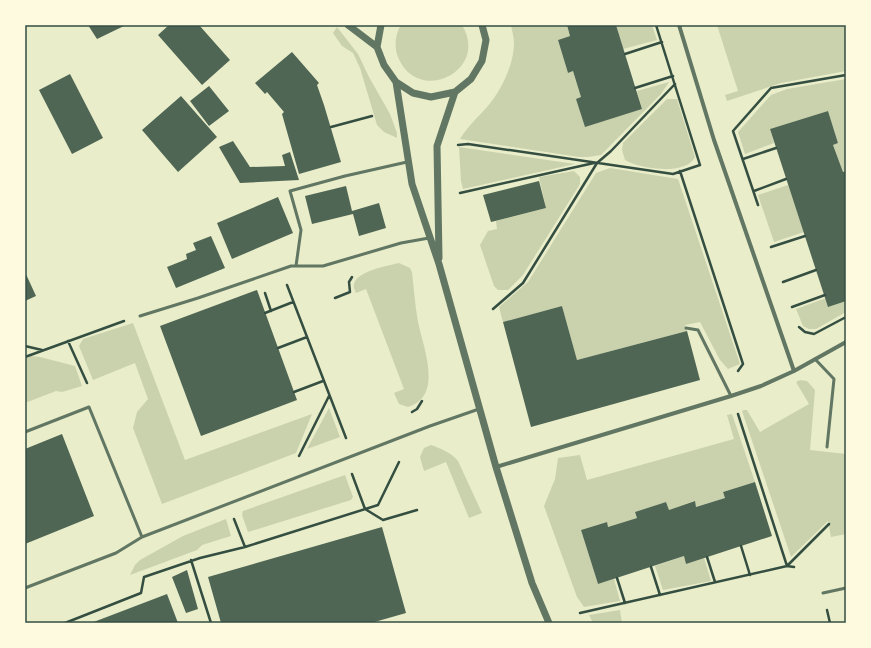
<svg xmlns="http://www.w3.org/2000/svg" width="871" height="648" font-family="Bitter,serif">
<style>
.green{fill:#cad2ad}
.building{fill:#4f6655}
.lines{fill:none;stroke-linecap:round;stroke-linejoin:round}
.path{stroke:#344e41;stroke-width:2.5}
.service{stroke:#617663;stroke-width:3}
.minor{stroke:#617663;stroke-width:4}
.tertiary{stroke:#617663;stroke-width:7}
.neatline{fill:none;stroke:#344e41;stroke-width:1.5}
</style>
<rect width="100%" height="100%" fill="#e9edc9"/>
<path class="green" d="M 401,25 L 462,25 C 490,71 418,106 398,57 C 394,47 395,34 401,25 Z
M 511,25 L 567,25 L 570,36 L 558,40 L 568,73 L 573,71 L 581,97 L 585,126 L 642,109 L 637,91 L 669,82 L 661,94 L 601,155 L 588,157 L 579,157 L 460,139 C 468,126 478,117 488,106 C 501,90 514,65 514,43 C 514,37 512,31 511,25 Z
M 616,25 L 652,25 L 657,40 L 623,49 Z
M 717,25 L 846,25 L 846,71 L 781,83 L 727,101 L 725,95 L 738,91 Z
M 337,27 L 358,54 L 369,77 L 390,114 L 397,133 L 397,138 L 384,132 L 377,125 L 360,68 L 353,53 L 342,46 L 333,33 Z
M 846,79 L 846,171 L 843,172 L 833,145 L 838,143 L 828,111 L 770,129 L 774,143 L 745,154 L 738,132 L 771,95 L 787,89 Z
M 667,99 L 677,99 L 695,157 C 686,176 640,169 625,160 L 622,150 L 623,143 Z
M 459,147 L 575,164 L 463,189 L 461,181 Z
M 610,168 L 678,179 L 740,364 L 728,369 L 720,360 L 700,322 L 685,325 L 687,331 L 577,360 L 562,306 L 503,322 L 499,307 L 528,282 L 596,173 Z
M 574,171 L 580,177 L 580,184 L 523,275 L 508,290 L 498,290 L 494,286 L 480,245 L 488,231 L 497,229 L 496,221 L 546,208 L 539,177 Z
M 788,185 L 804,232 L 774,242 L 758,195 Z
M 399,263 L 410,268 L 412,272 C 414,289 415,306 418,322 C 423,347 444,396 408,407 L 399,404 L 394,393 L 404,389 L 366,289 L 356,293 C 355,290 353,288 354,284 C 357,271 387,266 399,263 Z
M 826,298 L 846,301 L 846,312 L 816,329 L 809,329 L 803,326 L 796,309 Z
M 133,323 L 185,460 L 312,414 L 296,453 L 162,504 L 133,428 L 137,412 L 148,399 L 135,363 L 93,380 L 79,346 L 83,339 Z
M 31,356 L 40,357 L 75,366 L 82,386 L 62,392 L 56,391 L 25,403 L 25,359 Z
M 800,380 L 807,381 L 815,390 L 810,450 L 846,454 L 846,534 L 831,537 L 828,521 L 791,557 L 742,411 L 744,410 L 747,410 L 760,432 L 809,404 L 796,382 Z
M 329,408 L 340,437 L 307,449 Z
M 732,414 L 755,482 L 723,492 L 725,498 L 696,507 L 694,501 L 669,510 L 666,502 L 635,512 L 637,518 L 608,527 L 606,522 L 581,530 L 598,584 L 614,579 L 620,601 L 584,607 L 577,597 L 544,506 L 555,479 L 558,458 L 580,455 L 587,480 L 734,439 L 727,415 Z
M 431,445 C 440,448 452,453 458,461 L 482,513 L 469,518 L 446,462 L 424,471 L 420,457 L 424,448 Z
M 345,475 L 353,497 L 351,500 L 248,532 L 242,515 L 243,511 Z
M 226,519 L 231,536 L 202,545 L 197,550 L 130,575 L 135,565 L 140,560 L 183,536 Z
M 684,556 L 686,564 L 704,558 L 711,581 L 663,590 L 655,566 Z
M 620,610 L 622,623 L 593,623 L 589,615 Z"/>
<path class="building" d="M 88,25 L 126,25 L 97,39 Z
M 169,25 L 199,25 L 230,60 L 202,85 L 158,35 Z
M 567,25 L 616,25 L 642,109 L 585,127 L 576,99 L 581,97 L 573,71 L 568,73 L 558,40 L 570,36 Z
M 292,52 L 319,83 L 317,85 L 324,105 L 341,162 L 299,174 L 282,114 L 284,112 L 267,92 L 265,94 L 255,83 Z
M 70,74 L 103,138 L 72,154 L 39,90 Z
M 209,86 L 229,111 L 209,126 L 190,101 Z
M 181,96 L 217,137 L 178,172 L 142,130 Z
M 828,111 L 838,143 L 833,145 L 843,172 L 846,171 L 846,301 L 828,307 L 770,129 Z
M 233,141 L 250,167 L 285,166 L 282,155 L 290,152 L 299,180 L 240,183 L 219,147 Z
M 539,181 L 546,208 L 491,222 L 483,195 Z
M 346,186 L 352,211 L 379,203 L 386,228 L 359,236 L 353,214 L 312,224 L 305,196 Z
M 278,197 L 293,233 L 232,259 L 217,223 Z
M 211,236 L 225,268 L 176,288 L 167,267 L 187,259 L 186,254 L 196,250 L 193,243 Z
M 25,272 L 36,296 L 25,301 Z
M 257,290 L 297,400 L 201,436 L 160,326 Z
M 562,306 L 577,360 L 687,331 L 700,380 L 531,427 L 503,322 Z
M 62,434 L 94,516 L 25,544 L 25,449 Z
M 755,482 L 772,536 L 686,564 L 684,556 L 598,584 L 581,530 L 607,522 L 608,527 L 637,518 L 635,512 L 666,502 L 669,510 L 695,501 L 696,507 L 725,498 L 723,492 Z
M 382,527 L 406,613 L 371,623 L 221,623 L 208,577 Z
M 187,570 L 198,609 L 186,613 L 172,577 Z
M 167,594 L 178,623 L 91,623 Z"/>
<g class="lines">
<path class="path" d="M 625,54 L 662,42
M 635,88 L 673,76
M 331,127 L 372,116
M 458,145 L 468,144 L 673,174 L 700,165 L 656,25
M 743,159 L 776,148
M 680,171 L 743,364 L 738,371
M 754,191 L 786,179
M 460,193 L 594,163
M 758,205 L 733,131 L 771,88 L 846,75
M 771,247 L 805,236
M 783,282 L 816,270
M 287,285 L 346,438
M 265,293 L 271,311
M 335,298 L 350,292 L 349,282 L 352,277
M 792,307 L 825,295
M 493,309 L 523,283 L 597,163 L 611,151 L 675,84
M 265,313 L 293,302
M 799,327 L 805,332 L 814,334 L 846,317
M 68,341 L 87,383
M 25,346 L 42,350
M 278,348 L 307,337
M 25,357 L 124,321
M 294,392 L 323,381
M 412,412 L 417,409 L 422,401
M 738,414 L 787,566 L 794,567
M 299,456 L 329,396
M 352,474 L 365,509 L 383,520 L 417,510
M 234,519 L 245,547
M 741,546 L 750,575
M 707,557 L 715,582
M 191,560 L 211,623
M 651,567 L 660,595
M 617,578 L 625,603
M 827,610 L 830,623
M 580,613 L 787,566 L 829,524
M 65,623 L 141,593 L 144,577 L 200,558 L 245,547 L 378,505 L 399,462"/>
<path class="service" d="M 296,266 L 301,230 L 290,191 L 345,176 L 407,162
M 140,316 L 198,298 L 291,266 L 323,266 L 401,243 L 429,238
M 686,328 L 698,330 L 731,396
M 815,359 L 834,379 L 827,447
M 25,432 L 89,407 L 142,537
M 25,588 L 116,553 L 142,537 L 430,426 L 479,409
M 823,593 L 846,588"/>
<path class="minor" d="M 679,25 L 714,140 L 794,371
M 496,467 L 731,396 L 761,386 L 794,371 L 846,342"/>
<path class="tertiary" d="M 348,25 L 377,47
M 381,25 L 377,47 L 384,65 L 396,82 L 413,93 L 431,97 L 455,92 L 471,79 L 482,61 L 486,40 L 482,25
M 396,82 L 412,184 L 439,264 L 496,467 L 532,583 L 549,623
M 439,258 L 437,146 L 455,92"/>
</g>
<rect width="871" height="648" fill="none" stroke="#fefae0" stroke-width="52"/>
<rect x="26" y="26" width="819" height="596" class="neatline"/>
</svg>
